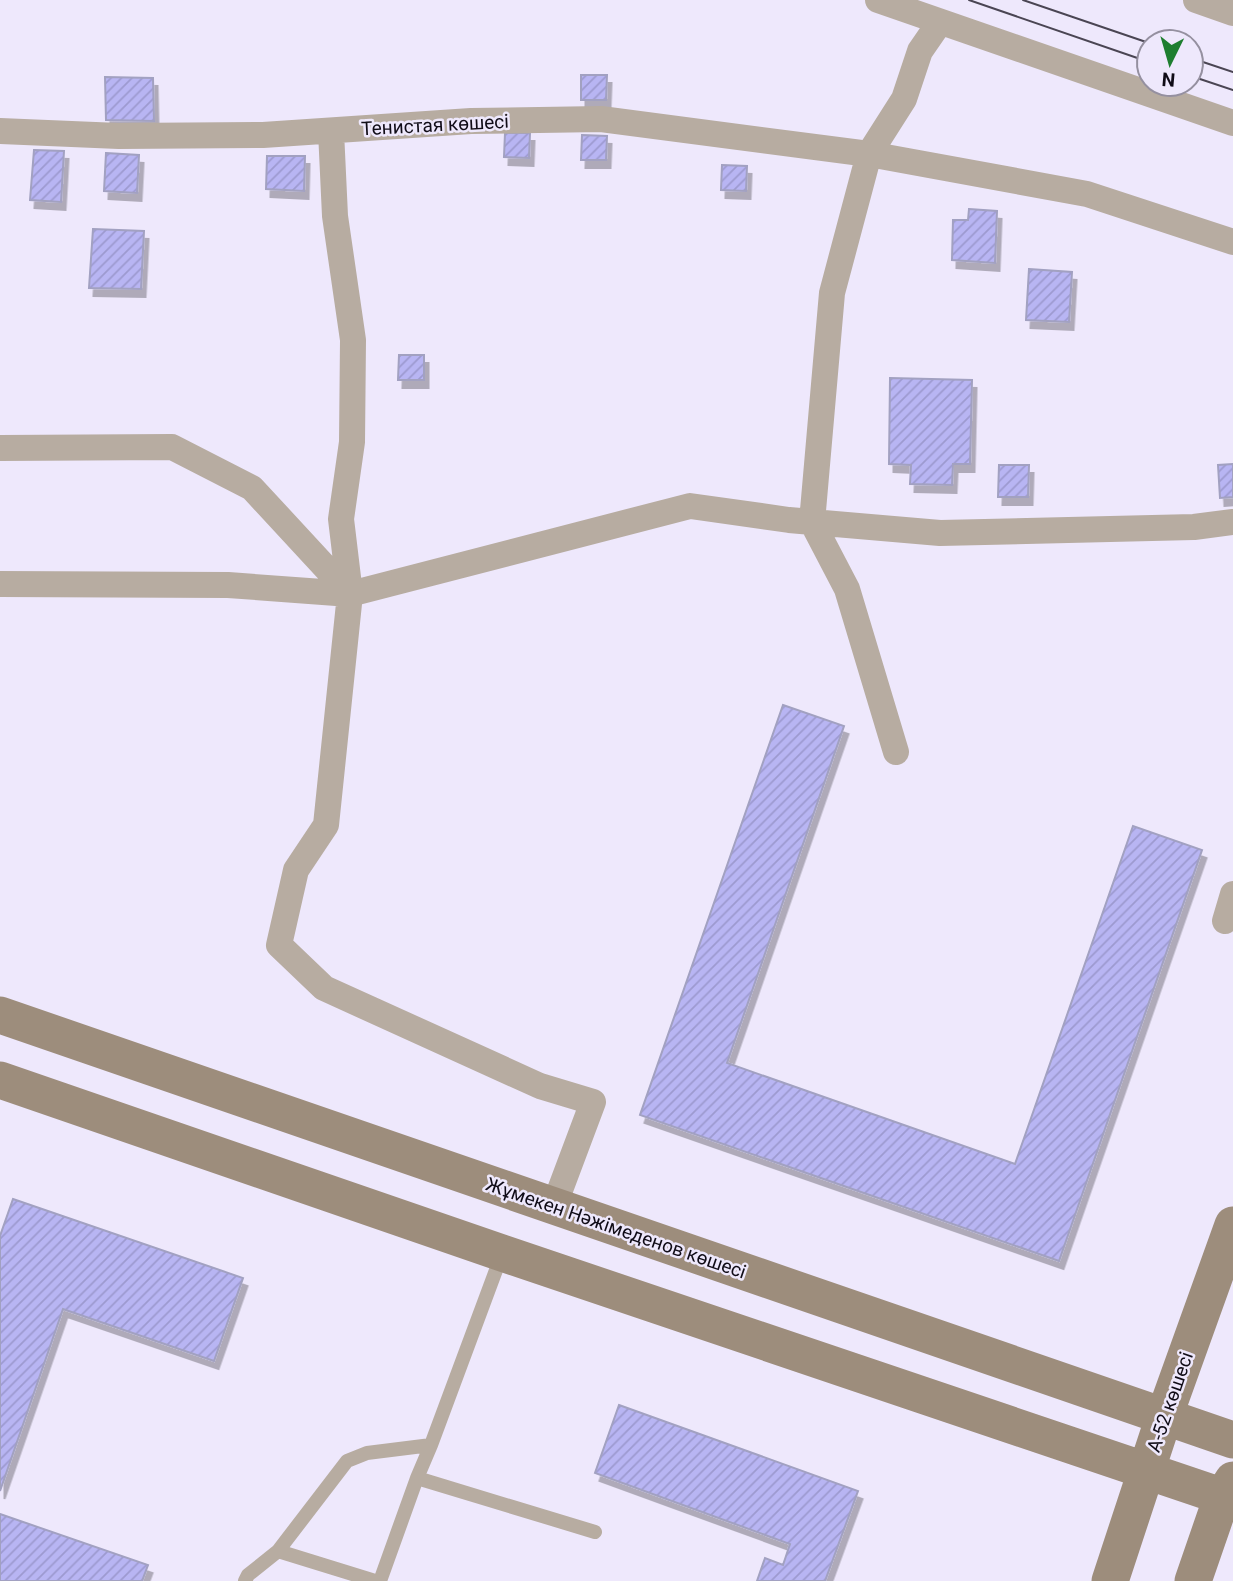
<svg xmlns="http://www.w3.org/2000/svg" width="1233" height="1581" font-family="Roboto,sans-serif">
<style>
.building{fill:url(#building-hatch);stroke:#a2a1c1;stroke-width:2;filter:url(#shadow)}
.lines{fill:none;stroke-linecap:round;stroke-linejoin:round}
.lane{stroke:#b7aca1;stroke-width:14}
.street{stroke:#b7aca1;stroke-width:26}
.secondary{stroke:#9d8d7c;stroke-width:37}
.tram{stroke:#4a4553;stroke-width:2}
.labels{text-anchor:middle;dominant-baseline:central;stroke-width:5;stroke-linejoin:round;paint-order:stroke}
.street-label{font-size:19px;fill:#100c17;stroke:#eee8fc}
</style>
<defs>
<pattern id="building-hatch" width="6" height="6" patternUnits="userSpaceOnUse" patternTransform="scale(1.75)"><rect width="6" height="6" fill="#b8b5f3"/><path d="M-1 1l2-2M0 6l6-6M5 7l2-2" fill="none" stroke="#9d9ad0"/></pattern>
<filter id="shadow"><feDropShadow dx="4.5" dy="8" stdDeviation="0" flood-color="#0004"/></filter>
</defs>
<rect width="100%" height="100%" fill="#eee8fc"/>
<path class="building" d="M 581,75 L 607,75 L 606,100 L 581,100 Z
M 105,77 L 153,78 L 154,121 L 106,120 Z
M 505,133 L 530,133 L 529,158 L 504,157 Z
M 582,135 L 607,136 L 606,160 L 581,160 Z
M 34,150 L 64,151 L 61,202 L 30,200 Z
M 106,153 L 139,155 L 137,193 L 104,191 Z
M 267,156 L 305,156 L 304,191 L 266,189 Z
M 722,165 L 747,166 L 746,191 L 721,190 Z
M 969,209 L 997,211 L 995,263 L 952,260 L 953,220 L 968,220 Z
M 93,229 L 144,231 L 141,289 L 89,288 Z
M 1029,269 L 1072,272 L 1069,322 L 1026,320 Z
M 399,355 L 424,355 L 424,380 L 398,380 Z
M 890,378 L 972,380 L 970,464 L 953,464 L 952,485 L 910,484 L 911,465 L 889,464 Z
M 1233,464 L 1233,497 L 1220,498 L 1218,465 Z
M 999,465 L 1029,465 L 1028,497 L 998,497 Z
M 783,705 L 844,726 L 727,1063 L 1015,1164 L 1133,826 L 1202,850 L 1059,1261 L 640,1115 Z
M 13,1199 L 243,1278 L 214,1361 L 63,1309 L 0,1491 L 0,1236 Z
M 619,1405 L 858,1491 L 825,1581 L 757,1581 L 765,1558 L 783,1565 L 790,1544 L 595,1473 Z
M 0,1514 L 148,1565 L 142,1581 L 0,1581 Z"/>
<g class="lines">
<path class="lane" d="M 502,1254 L 431,1445 L 417,1478 L 595,1532
M 278,1551 L 375,1581
M 245,1581 L 248,1575 L 278,1551 L 347,1461 L 367,1453 L 431,1445
M 380,1581 L 417,1478"/>
<path class="street" d="M 878,0 L 1233,123
M 1196,0 L 1233,13
M 0,131 L 119,136 L 263,135 L 471,121 L 601,119 L 869,154 L 1087,194 L 1233,242
M 331,131 L 335,216 L 353,340 L 352,442 L 341,519 L 350,594
M 0,448 L 172,447 L 252,488 L 350,594
M 0,584 L 228,585 L 350,594
M 896,752 L 847,589 L 812,522 L 832,293 L 869,154 L 904,99 L 920,51 L 940,22
M 1225,921 L 1233,894
M 554,1206 L 593,1102 L 540,1086 L 324,988 L 279,945 L 296,870 L 326,825 L 350,594 L 690,506 L 789,520 L 940,533 L 1194,527 L 1233,522"/>
<path class="secondary" d="M 0,1015 L 1233,1440
M 0,1080 L 502,1253 L 1233,1500
M 1110,1581 L 1164,1417 L 1233,1225
M 1193,1581 L 1222,1497 L 1233,1480"/>
<path class="tram" d="M 969,0 L 1149,62
M 1023,0 L 1149,43
M 1191,58 L 1233,72
M 1191,76 L 1233,90"/>
</g>
<g class="labels">
<g class="street-label">
<text transform="translate(435 125) rotate(-3)">Тенистая көшесі</text>
<text transform="translate(616 1228) rotate(19)">Жұмекен Нәжімеденов көшесі</text>
<text transform="translate(1170 1402) rotate(-71)">А-52 көшесі</text>
</g>
</g>
<g transform="translate(1170 63) rotate(185)"><circle r="33" fill="#eee8fc" stroke="#9590a0" stroke-width="2"/>
<path d="M0-5L12 26L0 18L-12 26Z" fill="#1e7e30"/>
<text y="-10" font-size="19" font-weight="bold" text-anchor="middle" fill="#100c17">N</text>
</g>
</svg>
